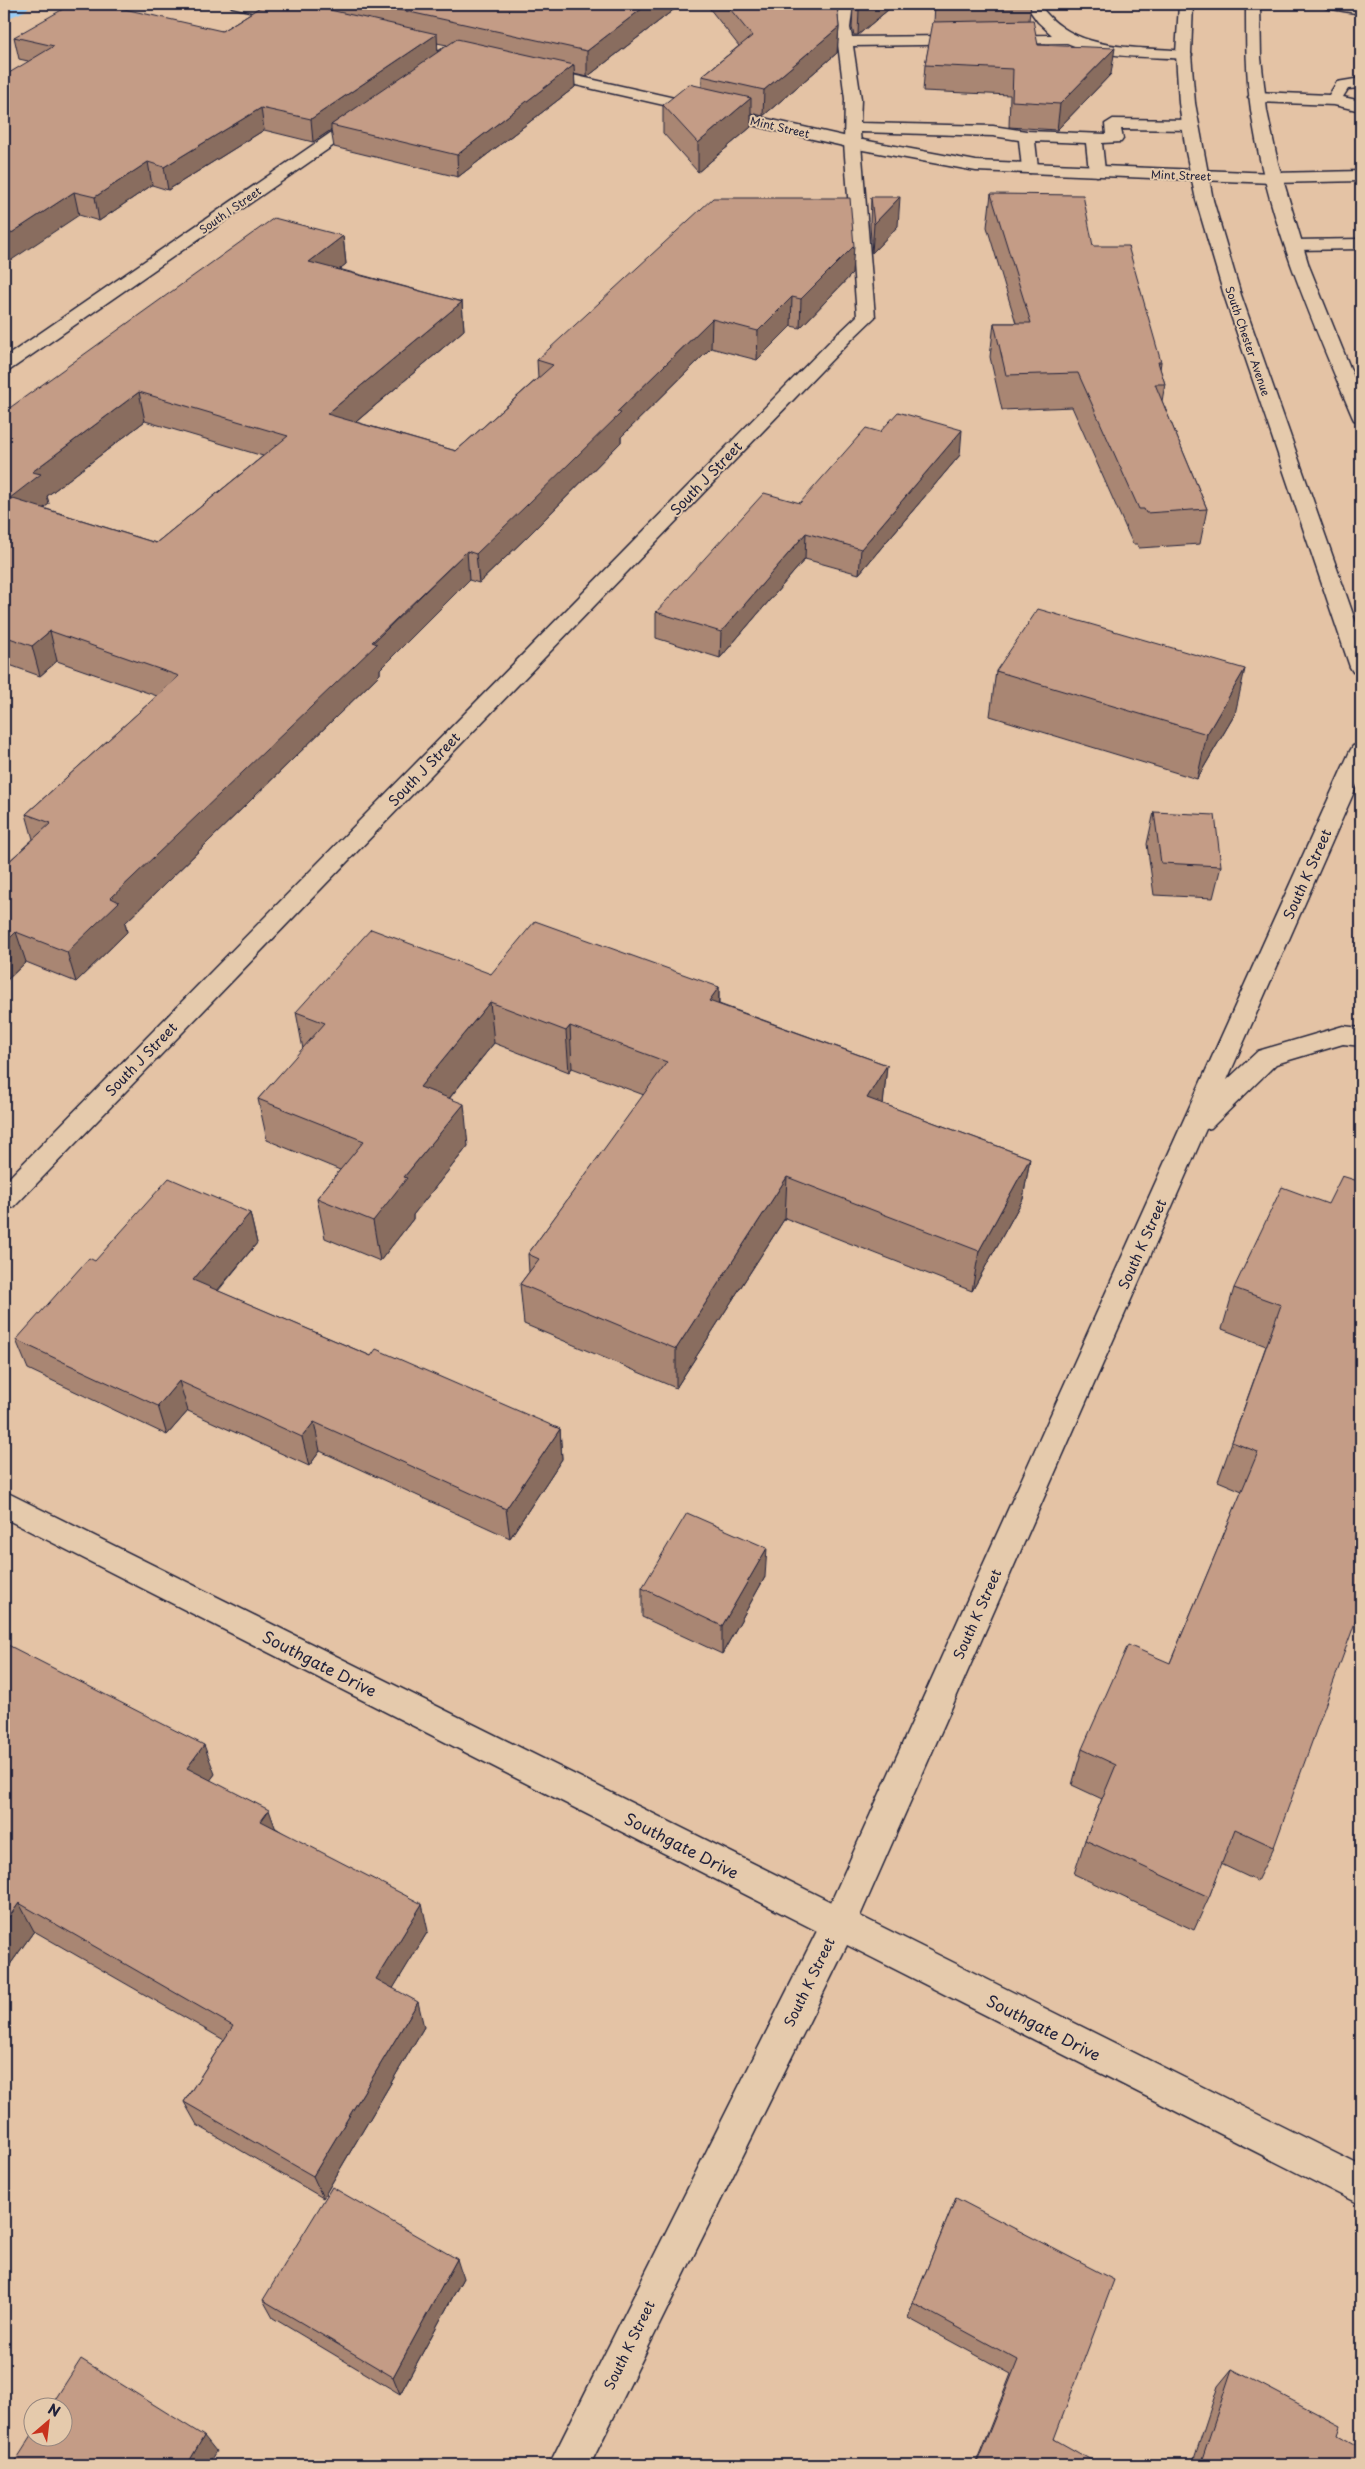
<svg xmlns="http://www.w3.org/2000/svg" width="1365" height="2469" font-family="'Playpen Sans',sans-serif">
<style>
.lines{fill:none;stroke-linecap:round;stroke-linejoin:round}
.canal{fill:#99ccf6;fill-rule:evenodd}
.service-casing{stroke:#22223b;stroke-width:3}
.minor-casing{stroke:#22223b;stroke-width:3}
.secondary-casing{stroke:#22223b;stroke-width:3}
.service{fill:#e5caac;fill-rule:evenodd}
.minor{fill:#e5caac;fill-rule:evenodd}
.secondary{fill:#e5caac;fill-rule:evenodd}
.wall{fill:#a98673;stroke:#22223b;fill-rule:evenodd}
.shaded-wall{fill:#896d5e;stroke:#22223b}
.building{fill:#c49c86;stroke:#22223b;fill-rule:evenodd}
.labels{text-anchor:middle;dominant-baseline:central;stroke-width:4;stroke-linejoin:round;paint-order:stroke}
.far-street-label{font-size:11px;fill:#22223b;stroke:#e5caac}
.street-label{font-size:14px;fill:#22223b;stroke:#e5caac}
.near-street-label{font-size:16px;fill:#22223b;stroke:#e5caac}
</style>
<rect width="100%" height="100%" fill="#e4c3a5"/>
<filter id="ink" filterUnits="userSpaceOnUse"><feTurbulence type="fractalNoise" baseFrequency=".02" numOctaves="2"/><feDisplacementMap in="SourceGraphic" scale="10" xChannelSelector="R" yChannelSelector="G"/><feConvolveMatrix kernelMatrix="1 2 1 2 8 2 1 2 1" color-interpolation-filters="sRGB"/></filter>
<g filter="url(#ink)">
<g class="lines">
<path class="canal" d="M 4,4 L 31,4 L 25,11 L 4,20 Z"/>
<defs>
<path id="service" d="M 839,4 L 853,4 L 850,28 L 852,37 L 1052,35 L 1038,22 L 1025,4 L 1039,4 C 1073,53 1132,46 1185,51 L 1192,55 L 1185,59 C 1147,56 1103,59 1067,43 L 853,46 L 861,99 L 860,123 L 993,126 L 1026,131 L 1106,134 L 1105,124 L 1113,119 L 1190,120 L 1198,125 L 1190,130 L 1121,129 L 1123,139 L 1121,142 L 1102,143 L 1105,171 L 1097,176 L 1089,171 L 1086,143 L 1035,141 L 1038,168 L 1030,173 L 1022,168 L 1019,140 L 993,136 L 860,132 L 875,317 L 850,341 L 838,341 L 835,337 L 857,316 L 844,143 L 845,99 L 836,28 Z
M 1361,78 L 1361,88 L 1348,89 L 1343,97 L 1361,101 L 1361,111 L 1334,105 L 1256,102 L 1248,97 L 1256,92 L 1329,95 L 1337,82 Z
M 1361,171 L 1361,181 L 1273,183 L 1267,181 L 1265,178 L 1267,175 L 1273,173 Z
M 1361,239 L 1361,249 L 1294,250 L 1288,249 L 1286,245 L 1288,241 L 1294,240 Z"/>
<path id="minor" d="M 230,4 L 255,4 L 298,14 L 300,17 L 293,21 L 232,7 Z
M 537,67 L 852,138 L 976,161 L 1273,173 L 1279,175 L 1281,178 L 1279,181 L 1273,183 L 976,171 L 852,148 L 532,75 L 529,72 L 532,69 Z
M 364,112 L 372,117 L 370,120 L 10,370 L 4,371 L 4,358 L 358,114 Z
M 844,332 L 850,333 L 853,337 L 850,341 L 14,1207 L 4,1210 L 4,1183 L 838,333 Z
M 1361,744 L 1361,776 L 1227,1080 L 1258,1051 L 1343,1026 L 1361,1028 L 1361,1046 L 1343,1044 L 1276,1064 L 1211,1128 L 1206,1129 L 860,1916 L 1361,2166 L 1361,2205 L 847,1945 L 590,2465 L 549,2465 L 817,1931 L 4,1518 L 4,1491 L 831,1902 L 1350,751 L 1353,746 Z"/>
<path id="secondary" d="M 1179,4 L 1193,4 L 1191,54 L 1195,103 L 1213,200 L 1241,295 L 1361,637 L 1361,673 L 1353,672 L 1350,667 L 1224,295 L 1196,200 L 1186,152 L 1179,103 L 1176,54 Z
M 1246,4 L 1260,4 L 1261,58 L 1267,111 L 1278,163 L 1309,266 L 1361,395 L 1361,422 L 1354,420 L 1352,416 C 1311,318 1266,217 1251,110 C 1246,75 1246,40 1246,4 Z
M 1319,4 L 1361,6 L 1361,14 L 1326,8 Z"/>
</defs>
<use href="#service" class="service-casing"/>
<use href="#minor" class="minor-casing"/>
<use href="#secondary" class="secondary-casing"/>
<use href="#service" class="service"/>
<use href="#minor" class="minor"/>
<use href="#secondary" class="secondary"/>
</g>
<path class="wall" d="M 265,4 L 681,4 L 587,77 L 574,74 L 575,87 L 458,177 L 334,147 L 331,130 L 313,142 L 264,130 L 168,190 L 152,185 L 99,221 L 79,215 L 28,61 L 19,59 L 14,37 L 222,31 ZM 437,43 L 447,45 L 438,51 Z
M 706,4 L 838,4 L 837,6 L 839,27 L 837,53 L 763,116 L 751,113 L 751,127 L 698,172 L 663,133 L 663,105 L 702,87 L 702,76 L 739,46 Z
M 853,4 L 895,4 L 858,35 L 854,35 L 852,28 Z
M 935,4 L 1031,4 L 1029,20 L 1038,45 L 1111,74 L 1057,130 L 1009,127 L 1010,95 L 923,91 L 925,65 L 934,22 Z
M 991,194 L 1093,246 L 1161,362 L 1160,369 L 1165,384 L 1162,401 L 1207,509 L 1200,544 L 1139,548 L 1137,544 L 1133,544 L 1072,407 L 1002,410 L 990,357 L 994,323 L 1016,323 L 987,227 Z
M 871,197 L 898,226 L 872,253 L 870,226 Z
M 343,236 L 346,264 L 339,269 L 462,302 L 464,330 L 356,422 L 456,451 L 538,378 L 537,360 L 852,274 L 800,328 L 791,326 L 757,360 L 711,348 L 621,437 L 621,442 L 529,535 L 479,583 L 469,580 L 380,669 L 380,674 L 125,923 L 127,932 L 76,982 L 26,962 L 5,982 L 4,981 L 4,866 L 33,839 L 26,814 L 157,696 L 57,661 L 40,676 L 4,663 L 4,412 ZM 145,421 L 263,456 L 156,543 L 43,508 L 49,504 L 47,496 Z
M 960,455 L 859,574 L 805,559 L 720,658 L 656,638 L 656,612 L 800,503 Z
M 996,671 L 1235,714 L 1197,779 L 990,716 Z
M 1154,812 L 1221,866 L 1213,898 L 1154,895 L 1147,844 Z
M 491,974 L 719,987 L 719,1004 L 887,1065 L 883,1104 L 1030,1158 L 1023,1199 L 972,1291 L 785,1218 L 676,1388 L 524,1324 L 520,1284 L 529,1272 L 528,1254 L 644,1095 L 572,1068 L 569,1072 L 494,1043 L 449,1099 L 468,1146 L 413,1215 L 413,1219 L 380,1261 L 325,1238 L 317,1198 L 340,1170 L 267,1140 L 258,1099 L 303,1049 L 296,1012 Z
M 1328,1204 L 1274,1847 L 1257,1881 L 1221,1864 L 1209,1897 L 1194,1930 L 1074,1874 L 1085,1840 L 1102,1799 L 1072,1785 L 1082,1749 L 1170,1663 L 1242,1491 L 1218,1481 L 1266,1346 L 1222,1329 L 1234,1288 Z
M 250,1213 L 257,1243 L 218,1291 L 371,1356 L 560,1429 L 562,1459 L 510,1538 L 320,1451 L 309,1466 L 188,1411 L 167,1435 L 28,1369 L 16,1340 L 95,1261 Z
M 765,1577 L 722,1654 L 642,1617 L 642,1588 Z
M 4,1643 L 215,1774 L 210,1780 L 276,1828 L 428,1931 L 393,1988 L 424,2027 L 323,2198 L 197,2125 L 184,2102 L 224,2040 L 34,1931 L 4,1973 Z
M 956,2198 L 1054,2439 L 1091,2465 L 975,2465 L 1011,2374 L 908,2318 L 913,2303 Z
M 463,2278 L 400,2394 L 273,2318 L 263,2300 Z
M 1232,2369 L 1338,2435 L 1361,2465 L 1192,2465 L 1218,2386 Z"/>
<path class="shaded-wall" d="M 648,4 L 681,4 L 587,77 L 587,51 Z
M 866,4 L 895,4 L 858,35 L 859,10 Z
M 839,27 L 837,53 L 763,116 L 764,90 Z
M 437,34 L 438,56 L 331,125 L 331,130 L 313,142 L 311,119 Z
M 1115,48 L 1111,74 L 1057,130 L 1060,104 Z
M 574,65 L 575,87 L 458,177 L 457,155 Z
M 751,98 L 751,127 L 698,172 L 698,143 Z
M 261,108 L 264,130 L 168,190 L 164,167 Z
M 148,162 L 152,185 L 99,221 L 95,197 Z
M 74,192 L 79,215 L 4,265 L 4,238 Z
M 900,197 L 898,226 L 872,253 L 874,224 Z
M 343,236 L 346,264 L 313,290 L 309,262 Z
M 854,246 L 852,274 L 800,328 L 801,299 Z
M 792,297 L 791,326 L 757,360 L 758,331 Z
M 462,302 L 464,330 L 331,443 L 327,414 Z
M 712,319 L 711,348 L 621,437 L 621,442 L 529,535 L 479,583 L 476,554 L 617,412 Z
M 139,392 L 145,421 L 47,496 L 49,504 L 17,528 L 10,498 L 32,472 Z
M 962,430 L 960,455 L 859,574 L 861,549 Z
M 806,533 L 805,559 L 720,658 L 721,632 Z
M 467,551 L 469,580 L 380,669 L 380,674 L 125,923 L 127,932 L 76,982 L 67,952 L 111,898 Z
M 50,631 L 57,661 L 40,676 L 32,646 Z
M 1245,669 L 1235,714 L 1197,779 L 1207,734 Z
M 16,932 L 26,962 L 5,982 L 4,977 L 4,944 Z
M 719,987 L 718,1029 L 709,1001 Z
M 490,1002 L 494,1043 L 425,1128 L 420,1087 Z
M 570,1026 L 572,1068 L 569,1072 L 566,1031 Z
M 887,1065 L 883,1106 L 867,1098 Z
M 464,1104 L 468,1146 L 413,1215 L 413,1219 L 380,1261 L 373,1221 L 404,1177 Z
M 1030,1158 L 1023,1199 L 972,1291 L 979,1251 Z
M 787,1177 L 785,1218 L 676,1388 L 676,1349 Z
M 250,1213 L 257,1243 L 201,1310 L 193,1280 Z
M 179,1381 L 188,1411 L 167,1435 L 158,1406 Z
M 314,1422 L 320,1451 L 309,1466 L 302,1437 Z
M 560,1429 L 562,1459 L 510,1538 L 506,1509 Z
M 767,1548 L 765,1577 L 722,1654 L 722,1626 Z
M 204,1745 L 215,1774 L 198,1797 L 187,1768 Z
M 269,1810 L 279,1838 L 261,1821 Z
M 19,1903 L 34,1931 L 4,1973 L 4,1924 Z
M 422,1904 L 428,1931 L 383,2005 L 376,1979 Z
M 418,2002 L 424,2027 L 323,2198 L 313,2176 Z
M 457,2259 L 463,2278 L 400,2394 L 393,2377 Z
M 204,2436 L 216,2451 L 208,2465 L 187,2465 Z"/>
<path class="building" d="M 72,4 L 102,4 L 222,31 L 265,4 L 303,4 L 437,34 L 311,119 L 261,108 L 164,167 L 148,162 L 95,197 L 74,192 L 4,238 L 4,76 L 54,46 L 14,37 Z
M 373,4 L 648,4 L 587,51 Z
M 726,4 L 837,4 L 839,27 L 764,90 L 702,76 L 752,36 Z
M 854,4 L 866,4 L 859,10 L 855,10 Z
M 1033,20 L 1038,45 L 1115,48 L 1060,104 L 1012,101 L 1013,69 L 925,65 L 933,22 Z
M 457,39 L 574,65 L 457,155 L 331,125 Z
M 689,84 L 751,98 L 698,143 L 663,105 Z
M 991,194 L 1083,195 L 1093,246 L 1128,246 L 1161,362 L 1158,362 L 1165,384 L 1155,384 L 1207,509 L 1146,513 L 1144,509 L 1139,509 L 1078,373 L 1006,375 L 994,323 L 1031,323 Z
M 871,197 L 900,197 L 874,224 Z
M 713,198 L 850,198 L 854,246 L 801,299 L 792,297 L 758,331 L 712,319 L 617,412 L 621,413 L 527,505 L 476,554 L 467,551 L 372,642 L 377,644 L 111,898 L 119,902 L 67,952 L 16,932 L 4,944 L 4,866 L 51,823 L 26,814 L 179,676 L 50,631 L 32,646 L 4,636 L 4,412 L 274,218 L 343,236 L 309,262 L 462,302 L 327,414 L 456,451 L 553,365 L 537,360 ZM 139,392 L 288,436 L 156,543 L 10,498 L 41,474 L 32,472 Z
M 898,412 L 962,430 L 861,549 L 806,533 L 721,632 L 656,612 L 764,493 L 800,503 L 866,428 L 880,432 Z
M 1038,609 L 1245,669 L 1207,734 L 996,671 Z
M 1154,812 L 1215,815 L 1221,866 L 1161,863 Z
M 535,921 L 719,987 L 709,1001 L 887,1065 L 867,1098 L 1030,1158 L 979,1251 L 787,1177 L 676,1349 L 520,1284 L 539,1259 L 528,1254 L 667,1062 L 570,1026 L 566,1031 L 490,1002 L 420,1087 L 464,1104 L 404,1177 L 407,1178 L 373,1221 L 317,1198 L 364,1141 L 258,1099 L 325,1023 L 296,1012 L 371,929 L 491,974 Z
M 1342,1176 L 1361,1182 L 1361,1606 L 1274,1847 L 1235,1829 L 1209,1897 L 1085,1840 L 1116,1765 L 1082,1749 L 1128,1645 L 1170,1663 L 1258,1452 L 1232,1442 L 1281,1305 L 1234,1288 L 1282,1187 L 1328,1204 Z
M 169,1178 L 250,1213 L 193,1280 L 371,1356 L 376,1349 L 560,1429 L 506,1509 L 314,1422 L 302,1437 L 179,1381 L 158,1406 L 16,1340 L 89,1258 L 95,1261 Z
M 687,1513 L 767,1548 L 722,1626 L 642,1588 Z
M 4,1643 L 204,1745 L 187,1768 L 269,1810 L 261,1821 L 422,1904 L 376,1979 L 418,2002 L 313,2176 L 184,2102 L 233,2026 L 19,1903 L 4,1924 Z
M 332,2187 L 457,2259 L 393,2377 L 263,2300 Z
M 956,2198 L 1114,2280 L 1054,2439 L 1093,2461 L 1091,2465 L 976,2465 L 1018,2360 L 913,2303 Z
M 81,2359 L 204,2436 L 187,2465 L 13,2465 L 32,2435 L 32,2436 L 62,2436 L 62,2406 L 51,2406 Z
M 1232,2369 L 1341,2426 L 1338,2435 L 1361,2448 L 1361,2465 L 1200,2465 Z"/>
</g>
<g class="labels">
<g class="far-street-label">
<text transform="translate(780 127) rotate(13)">Mint Street</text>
<text transform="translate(1181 175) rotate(2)">Mint Street</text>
<text transform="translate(230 210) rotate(-35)">South I Street</text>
<text transform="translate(1248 341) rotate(71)">South Chester Avenue</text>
</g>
<g class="street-label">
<text transform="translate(706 478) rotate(-46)">South J Street</text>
<text transform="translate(424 769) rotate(-46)">South J Street</text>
<text transform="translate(1307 874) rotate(-66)">South K Street</text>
<text transform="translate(141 1059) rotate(-46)">South J Street</text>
<text transform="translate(1142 1244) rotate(-66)">South K Street</text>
<text transform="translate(977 1614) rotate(-66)">South K Street</text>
<text transform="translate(809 1982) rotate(-64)">South K Street</text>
<text transform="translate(629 2345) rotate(-64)">South K Street</text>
</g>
<g class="near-street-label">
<text transform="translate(320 1663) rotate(27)">Southgate Drive</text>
<text transform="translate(682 1845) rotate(27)">Southgate Drive</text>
<text transform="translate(1044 2027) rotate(27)">Southgate Drive</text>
</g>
</g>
<rect width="1365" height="2469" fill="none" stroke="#e5caac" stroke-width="20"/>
<rect x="10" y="10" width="1345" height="2449" fill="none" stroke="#22223b" stroke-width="2" filter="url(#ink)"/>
<g transform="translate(48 2422) rotate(28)"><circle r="24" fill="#e5caac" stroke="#97877f"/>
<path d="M0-4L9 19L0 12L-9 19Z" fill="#c8321e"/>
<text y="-8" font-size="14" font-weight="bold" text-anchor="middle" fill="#22223b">N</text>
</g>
</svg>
